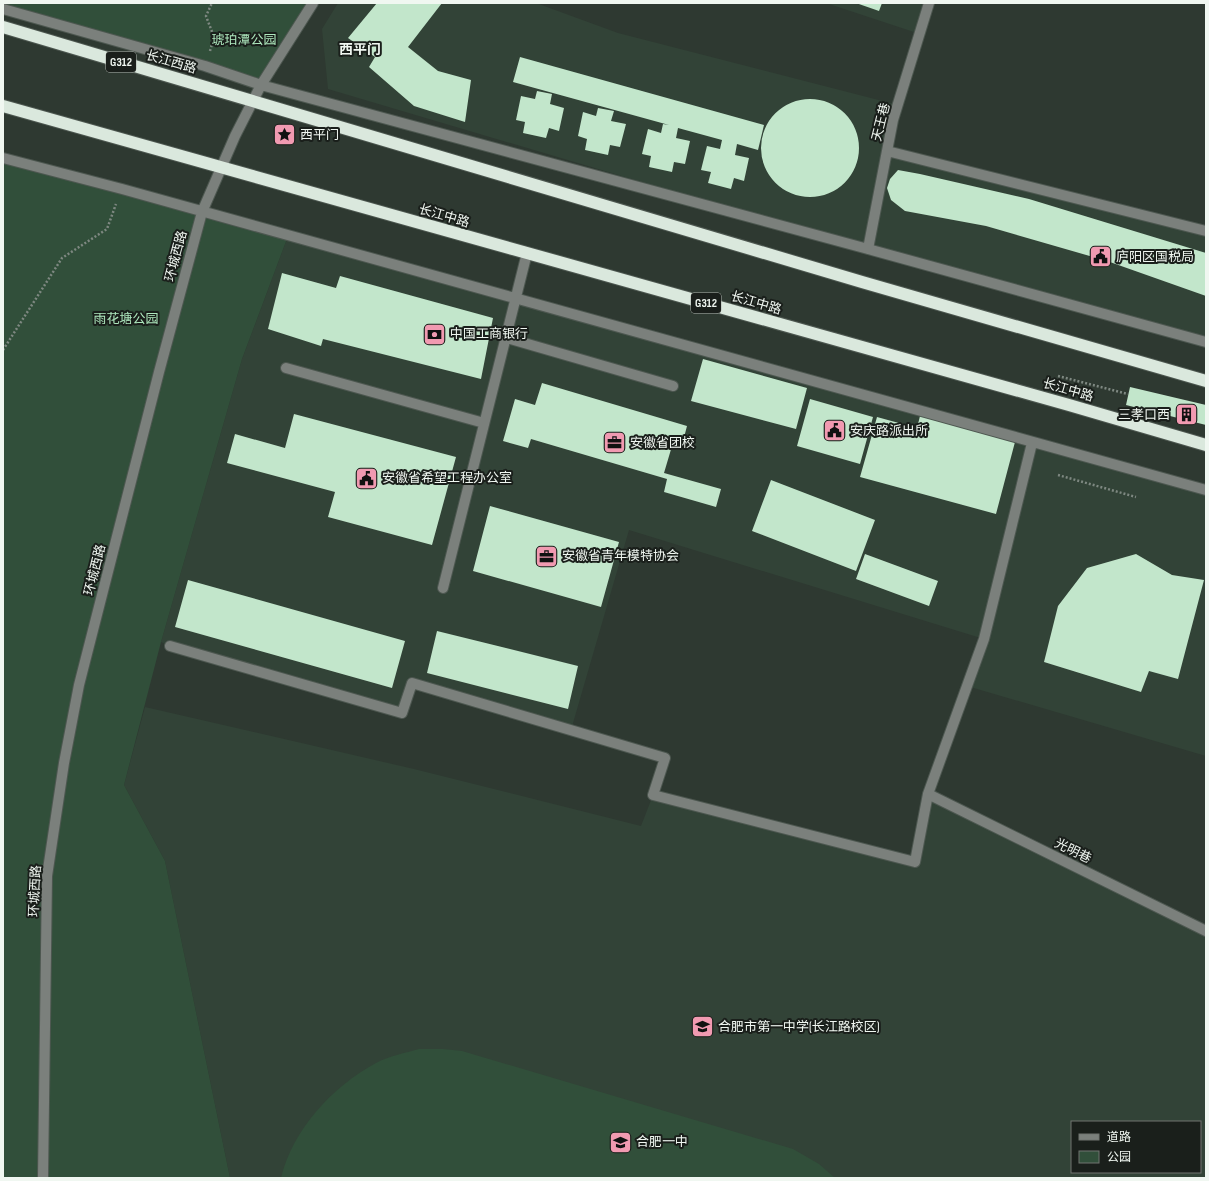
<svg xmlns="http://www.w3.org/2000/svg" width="1209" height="1181" font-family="'Sofia Sans Condensed','Noto Sans SC',sans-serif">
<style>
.built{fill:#324337;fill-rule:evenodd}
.green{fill:#314f3a}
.building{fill:#c2e6cb}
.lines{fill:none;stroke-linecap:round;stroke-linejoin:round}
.minor-casing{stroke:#4d5750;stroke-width:12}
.highway-casing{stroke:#4d5750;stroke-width:14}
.path{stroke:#7e8881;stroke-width:2.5;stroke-dasharray:2 2;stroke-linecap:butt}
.minor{stroke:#7b807c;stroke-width:10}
.highway{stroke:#dae8dd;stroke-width:12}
.labels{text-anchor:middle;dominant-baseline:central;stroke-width:4;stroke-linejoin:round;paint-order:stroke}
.shield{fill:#1a1f1b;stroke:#b0b6b1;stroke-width:1}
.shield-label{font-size:12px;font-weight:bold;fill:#f0f7f1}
.park-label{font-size:13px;fill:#aee8be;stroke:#1a1f1b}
.street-label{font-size:13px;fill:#f0f7f1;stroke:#1a1f1b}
.poi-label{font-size:13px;fill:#f0f7f1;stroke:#1a1f1b;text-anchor:start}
.neighbourhood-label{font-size:14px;font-weight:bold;fill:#f0f7f1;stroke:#1a1f1b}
</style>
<rect width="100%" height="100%" fill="#2e3931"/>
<path class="built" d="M 338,3 L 536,3 L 618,33 L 898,105 L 887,151 L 1206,231 L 1206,342 L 868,249 L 328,89 L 322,29 Z
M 826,3 L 929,3 L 920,34 Z
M 288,236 L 1206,490 L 1206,756 L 967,686 L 984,639 L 629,530 L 571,730 L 412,683 L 402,713 L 170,646 L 161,642 L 242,359 Z
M 145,707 L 414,769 L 641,826 L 653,795 L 915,862 L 928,794 L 1206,931 L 1206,1178 L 230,1178 L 165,861 L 124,785 ZM 1072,1122 L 1200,1122 L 1200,1172 L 1072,1172 Z"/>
<path class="green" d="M 3,3 L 313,3 L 261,85 L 3,9 Z
M 3,158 L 288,236 L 242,359 L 161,642 L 124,785 L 165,861 L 230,1178 L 3,1178 Z
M 419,1049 L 443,1049 L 462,1051 L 793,1149 L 819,1164 L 835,1178 L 281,1178 C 293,1129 332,1087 376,1063 C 389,1056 405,1053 419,1049 Z"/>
<path class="building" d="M 377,3 L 442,3 L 408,47 L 438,71 L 471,80 L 465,122 L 414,106 L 369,67 L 375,57 L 348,38 Z
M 856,3 L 882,3 L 879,11 Z
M 520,57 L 764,125 L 758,150 L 737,144 L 735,155 L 749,158 L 744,181 L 734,178 L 731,189 L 708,183 L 711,172 L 701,170 L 707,146 L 720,149 L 722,140 L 678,128 L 676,138 L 690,141 L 685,164 L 674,162 L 672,172 L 649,167 L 651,156 L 642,154 L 648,129 L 661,133 L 663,124 L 669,125 L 513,82 Z
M 537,91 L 552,94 L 550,104 L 564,108 L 559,131 L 549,128 L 546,138 L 523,133 L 525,122 L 516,120 L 521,96 L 535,99 Z
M761 148a49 49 0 1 1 98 0a49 49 0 1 1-98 0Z
M 598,108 L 614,111 L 611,121 L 626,124 L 620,147 L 610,145 L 608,155 L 585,150 L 587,139 L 578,136 L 583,112 L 596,116 Z
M 898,170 L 920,174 L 1029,199 L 1206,253 L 1206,296 L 1107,261 L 986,226 L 905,211 L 891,200 L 887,188 L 890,179 Z
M 282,273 L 336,288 L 340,276 L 493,318 L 481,379 L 323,339 L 321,346 L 268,329 Z
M 703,359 L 807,388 L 796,429 L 691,401 Z
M 542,383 L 687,426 L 681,449 L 672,446 L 664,473 L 721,489 L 716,507 L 664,492 L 667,479 L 531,439 L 528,448 L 503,441 L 515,399 L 535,405 Z
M 1130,387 L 1206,405 L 1206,425 L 1126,405 Z
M 810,399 L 873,417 L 860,464 L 797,446 Z
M 294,414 L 456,457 L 432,545 L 328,517 L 335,492 L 227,463 L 235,434 L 285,448 Z
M 920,416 L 1015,442 L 996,514 L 860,477 L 877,417 L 917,428 Z
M 771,480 L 875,520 L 856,571 L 752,531 Z
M 490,506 L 619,542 L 601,607 L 473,571 Z
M 865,554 L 938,581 L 929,606 L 856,579 Z
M 1136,554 L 1172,575 L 1204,580 L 1178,679 L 1149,671 L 1141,692 L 1044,662 L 1058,606 L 1087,568 Z
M 188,580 L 405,641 L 392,688 L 175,627 Z
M 437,631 L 578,666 L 568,709 L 427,673 Z"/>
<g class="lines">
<defs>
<path id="minor" d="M 3,9 L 205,66 L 261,85 L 868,249 L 1206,342
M 887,151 L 1206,231
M 3,158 L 122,189 L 1206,490
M 868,249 L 893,120 L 929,3
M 507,338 L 673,386
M 286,368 L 484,423
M 443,588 L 527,253
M 170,646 L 402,713 L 412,683 L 665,758 L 653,795 L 915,862 L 928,794 L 984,639 L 1032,443
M 928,794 L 1206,931
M 43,1178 L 47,876 L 64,763 L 79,685 L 159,372 L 202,212 L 235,136 L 261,85 L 313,3"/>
<path id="highway" d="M 3,27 L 862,282 L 1206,381
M 3,106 L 1069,405 L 1206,445"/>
</defs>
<use href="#minor" class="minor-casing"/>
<use href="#highway" class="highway-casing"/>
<path class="path" d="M 210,51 L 214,37 L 206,16 L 212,3
M 3,350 L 62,258 L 107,229 L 116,204
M 1058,376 L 1128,394
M 1058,475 L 1136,497"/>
<use href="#minor" class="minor"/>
<use href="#highway" class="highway"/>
</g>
<defs>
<symbol id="sight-square" viewBox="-11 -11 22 22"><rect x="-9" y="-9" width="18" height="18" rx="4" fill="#f19ab1" stroke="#1a1f1b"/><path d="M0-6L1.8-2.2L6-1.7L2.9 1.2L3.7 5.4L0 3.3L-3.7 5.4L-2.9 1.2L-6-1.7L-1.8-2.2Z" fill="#111"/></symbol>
<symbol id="civic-square" viewBox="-11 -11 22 22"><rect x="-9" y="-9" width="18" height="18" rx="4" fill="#f19ab1" stroke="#1a1f1b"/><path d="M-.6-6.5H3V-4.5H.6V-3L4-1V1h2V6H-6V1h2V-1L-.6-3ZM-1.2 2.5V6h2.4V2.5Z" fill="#111"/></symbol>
<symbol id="bank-square" viewBox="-11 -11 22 22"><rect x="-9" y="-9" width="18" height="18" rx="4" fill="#f19ab1" stroke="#1a1f1b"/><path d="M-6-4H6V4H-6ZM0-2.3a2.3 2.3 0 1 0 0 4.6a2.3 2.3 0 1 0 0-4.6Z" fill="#111"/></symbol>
<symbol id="building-square" viewBox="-11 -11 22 22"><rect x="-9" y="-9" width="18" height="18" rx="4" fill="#f19ab1" stroke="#1a1f1b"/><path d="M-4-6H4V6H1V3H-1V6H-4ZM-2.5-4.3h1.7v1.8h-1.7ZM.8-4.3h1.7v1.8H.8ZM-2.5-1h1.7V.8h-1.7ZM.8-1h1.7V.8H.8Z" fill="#111"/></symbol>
<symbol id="office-square" viewBox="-11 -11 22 22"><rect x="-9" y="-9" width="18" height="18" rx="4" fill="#f19ab1" stroke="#1a1f1b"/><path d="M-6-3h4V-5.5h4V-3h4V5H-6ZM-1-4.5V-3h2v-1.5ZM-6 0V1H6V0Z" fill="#111"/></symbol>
<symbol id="school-square" viewBox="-11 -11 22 22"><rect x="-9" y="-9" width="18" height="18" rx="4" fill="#f19ab1" stroke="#1a1f1b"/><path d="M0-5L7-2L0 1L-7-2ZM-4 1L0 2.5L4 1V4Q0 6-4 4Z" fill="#111"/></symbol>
</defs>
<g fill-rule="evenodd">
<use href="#sight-square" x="272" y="122" width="25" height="25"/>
<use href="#civic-square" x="1088" y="244" width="25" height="25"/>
<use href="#bank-square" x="422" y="322" width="25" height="25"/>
<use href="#building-square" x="1174" y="402" width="25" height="25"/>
<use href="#civic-square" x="822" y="418" width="25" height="25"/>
<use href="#office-square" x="602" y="430" width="25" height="25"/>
<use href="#civic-square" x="354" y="466" width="25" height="25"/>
<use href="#office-square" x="534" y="544" width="25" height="25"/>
<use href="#school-square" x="690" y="1014" width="25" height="25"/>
<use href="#school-square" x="608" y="1130" width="25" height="25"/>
</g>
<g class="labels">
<g class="shield">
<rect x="106" y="52" width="30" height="20" rx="3"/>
<rect x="691" y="293" width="30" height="20" rx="3"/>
</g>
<g class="shield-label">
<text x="121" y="62">G312</text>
<text x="706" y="303">G312</text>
</g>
<g class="park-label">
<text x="244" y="40">琥珀潭公园</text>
<text x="126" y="319">雨花塘公园</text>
</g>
<g class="street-label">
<text transform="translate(171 62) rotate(16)">长江西路</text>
<text transform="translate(881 122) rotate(-76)">天王巷</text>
<text transform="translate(444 216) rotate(16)">长江中路</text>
<text transform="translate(176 256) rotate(-75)">环城西路</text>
<text transform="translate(756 303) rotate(16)">长江中路</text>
<text transform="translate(1068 390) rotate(16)">长江中路</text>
<text transform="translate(95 570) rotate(-76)">环城西路</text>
<text transform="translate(1073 851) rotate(26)">光明巷</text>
<text transform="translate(35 891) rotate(-87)">环城西路</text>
</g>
<g class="poi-label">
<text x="300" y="135">西平门</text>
<text x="1116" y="257">庐阳区国税局</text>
<text x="450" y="334">中国工商银行</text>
<text x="1170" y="415" text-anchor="end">三孝口西</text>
<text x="850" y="431">安庆路派出所</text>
<text x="630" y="443">安徽省团校</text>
<text x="382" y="478">安徽省希望工程办公室</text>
<text x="562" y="556">安徽省青年模特协会</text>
<text x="718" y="1027">合肥市第一中学(长江路校区)</text>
<text x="636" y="1142">合肥一中</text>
</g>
<g class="neighbourhood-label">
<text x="360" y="49">西平门</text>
</g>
</g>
<rect width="1209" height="1181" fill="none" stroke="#f0f7f1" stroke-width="8"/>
<rect x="1071" y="1121" width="130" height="52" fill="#1a1f1b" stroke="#707571"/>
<rect x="1079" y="1134" width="20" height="6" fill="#7b807c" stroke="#707571"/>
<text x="1107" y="1141" font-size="12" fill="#f0f7f1">道路</text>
<rect x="1079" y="1151" width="20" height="12" fill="#314f3a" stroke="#707571"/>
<text x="1107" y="1161" font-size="12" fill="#f0f7f1">公园</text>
</svg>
